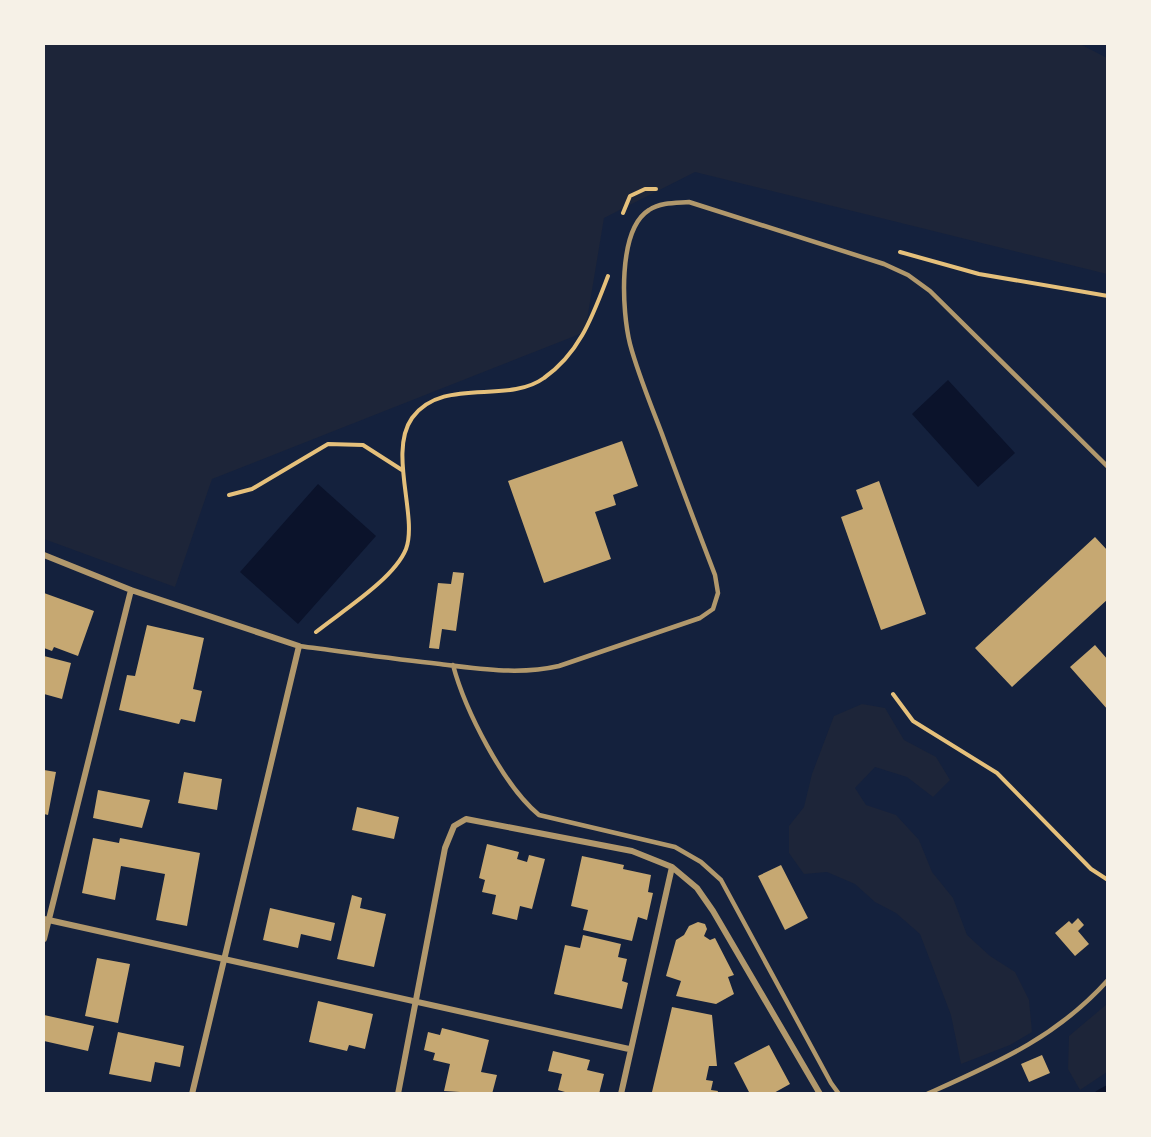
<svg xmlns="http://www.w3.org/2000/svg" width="1151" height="1137" font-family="Rubik,sans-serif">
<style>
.green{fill:#1d2539}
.water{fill:#0b132b}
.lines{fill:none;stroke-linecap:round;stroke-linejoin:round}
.stream{stroke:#0b132b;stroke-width:8}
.building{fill:#c6a872}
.path{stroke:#e5c07b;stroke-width:4}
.service{stroke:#b1986c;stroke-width:4.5}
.minor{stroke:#b1986c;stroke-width:6}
</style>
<rect width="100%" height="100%" fill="#14213d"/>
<path class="green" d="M 44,44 L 1080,44 L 1107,58 L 1107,274 L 695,172 L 604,218 L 585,332 L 212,479 L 175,587 L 44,539 Z
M 862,704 L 885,708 L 904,740 L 936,757 L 950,780 L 933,797 L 907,777 L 875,767 L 855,788 L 866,805 L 896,815 L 919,840 L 932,872 L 953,898 L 967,935 L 990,956 L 1015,972 L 1029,1000 L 1032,1032 L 1010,1045 L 961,1064 L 951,1015 L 920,934 L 896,913 L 875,902 L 855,884 L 827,872 L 804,874 L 789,853 L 789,826 L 804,807 L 812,774 L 834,716 Z
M 1107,1004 L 1107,1072 L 1080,1090 L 1068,1069 L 1069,1036 Z"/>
<path class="water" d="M 948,380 L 1015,453 L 978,487 L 912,414 Z
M 318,484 L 376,536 L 298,624 L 240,572 Z"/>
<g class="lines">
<path class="stream" d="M 1099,1094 L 1108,1089"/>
</g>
<path class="building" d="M 622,441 L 638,486 L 613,495 L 616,505 L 595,512 L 611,559 L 544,583 L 508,481 Z
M 879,481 L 926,614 L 881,630 L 841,517 L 863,509 L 856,490 Z
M 1095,537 L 1108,551 L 1108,599 L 1012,687 L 975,648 Z
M 453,572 L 464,573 L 456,631 L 442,629 L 439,649 L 429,648 L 438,583 L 451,584 Z
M 44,593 L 94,611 L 78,656 L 54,647 L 52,651 L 44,648 Z
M 147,625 L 204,638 L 193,689 L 202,691 L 195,722 L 181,719 L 179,724 L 119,710 L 127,675 L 135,676 Z
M 1095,645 L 1108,660 L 1108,710 L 1070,667 Z
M 44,656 L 71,663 L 62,699 L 44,694 Z
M 44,770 L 56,772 L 48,815 L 44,814 Z
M 184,772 L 222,779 L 217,810 L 178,803 Z
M 98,790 L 150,800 L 142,828 L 93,818 Z
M 357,807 L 399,817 L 394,839 L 352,830 Z
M 93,838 L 119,843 L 120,838 L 200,853 L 187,926 L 156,920 L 165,874 L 121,866 L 115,900 L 82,893 Z
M 487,844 L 519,852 L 517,859 L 527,862 L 529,855 L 545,859 L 532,909 L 520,906 L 517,920 L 492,914 L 496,895 L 482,892 L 485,880 L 479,878 Z
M 582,856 L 624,865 L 623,869 L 651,875 L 648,892 L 653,893 L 647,920 L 638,917 L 632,941 L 583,930 L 588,910 L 571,906 Z
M 781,865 L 808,918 L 785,930 L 758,876 Z
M 352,895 L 362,898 L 360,908 L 386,914 L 374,967 L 337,959 Z
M 270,908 L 335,923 L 331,941 L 301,934 L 298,948 L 263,940 Z
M 1078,918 L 1084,925 L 1078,931 L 1089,944 L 1075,956 L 1055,933 L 1069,921 L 1072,924 Z
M 698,922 L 705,924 L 707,929 L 704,936 L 710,940 L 715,938 L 734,975 L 728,977 L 734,994 L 716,1004 L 676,996 L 681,981 L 666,976 L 676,940 L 684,935 L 689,926 Z
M 583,935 L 621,944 L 618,957 L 627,959 L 622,981 L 628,983 L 622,1009 L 554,994 L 565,945 L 580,948 Z
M 97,958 L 130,964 L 118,1023 L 85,1016 Z
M 318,1001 L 373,1014 L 365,1049 L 349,1045 L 347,1051 L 309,1042 Z
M 672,1007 L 712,1015 L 717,1066 L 709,1066 L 706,1080 L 713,1081 L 711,1090 L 718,1091 L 717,1094 L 652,1092 Z
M 44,1015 L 94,1026 L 88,1051 L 44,1041 Z
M 442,1028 L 489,1040 L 481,1072 L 497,1075 L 492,1094 L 444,1091 L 450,1064 L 433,1060 L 435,1053 L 424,1050 L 428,1032 L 440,1035 Z
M 118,1032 L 184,1046 L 180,1067 L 155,1062 L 151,1082 L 109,1074 Z
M 769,1045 L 790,1084 L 772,1094 L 750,1094 L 734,1063 Z
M 553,1051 L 590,1060 L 587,1070 L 604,1074 L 599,1094 L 572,1094 L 558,1090 L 562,1074 L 548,1071 Z
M 1042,1055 L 1050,1073 L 1029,1082 L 1021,1064 Z"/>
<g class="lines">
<path class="path" d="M 623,213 L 630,196 L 645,189 L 656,189
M 900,252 L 979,274 L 1108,296
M 229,495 L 252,489 L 328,444 L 363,445 L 402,470
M 316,632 C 342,611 394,579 406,549 C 418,517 388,452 412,418 C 442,376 507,405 544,378 C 580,353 593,315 608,276
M 893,694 L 913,721 L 997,773 L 1091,869 L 1108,880"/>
<path class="service" d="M 299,646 C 346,652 393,659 440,664 C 480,669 520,675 559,666 L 700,618 L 713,609 L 718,593 L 715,575 C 697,528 679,481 662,434 C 651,405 638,374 630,344 C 622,312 617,230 649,210 C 661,202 676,203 689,202 L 884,264 L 908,275 L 930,291 L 1108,467
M 453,665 C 465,710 503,785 539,815 L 675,847 L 701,862 L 721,880 L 831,1083 L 839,1094
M 927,1094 C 996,1063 1056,1038 1108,980"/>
<path class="minor" d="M 44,555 L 131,590 L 299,646 L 192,1094
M 44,919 L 629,1049
M 44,939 L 131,590
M 398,1094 L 445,848 L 454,826 L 466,819 L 632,851 L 672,867 L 697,888 L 713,911 L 820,1094
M 621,1094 L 672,867"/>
</g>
<rect width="1151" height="1137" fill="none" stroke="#f6f1e7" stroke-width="90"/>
</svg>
